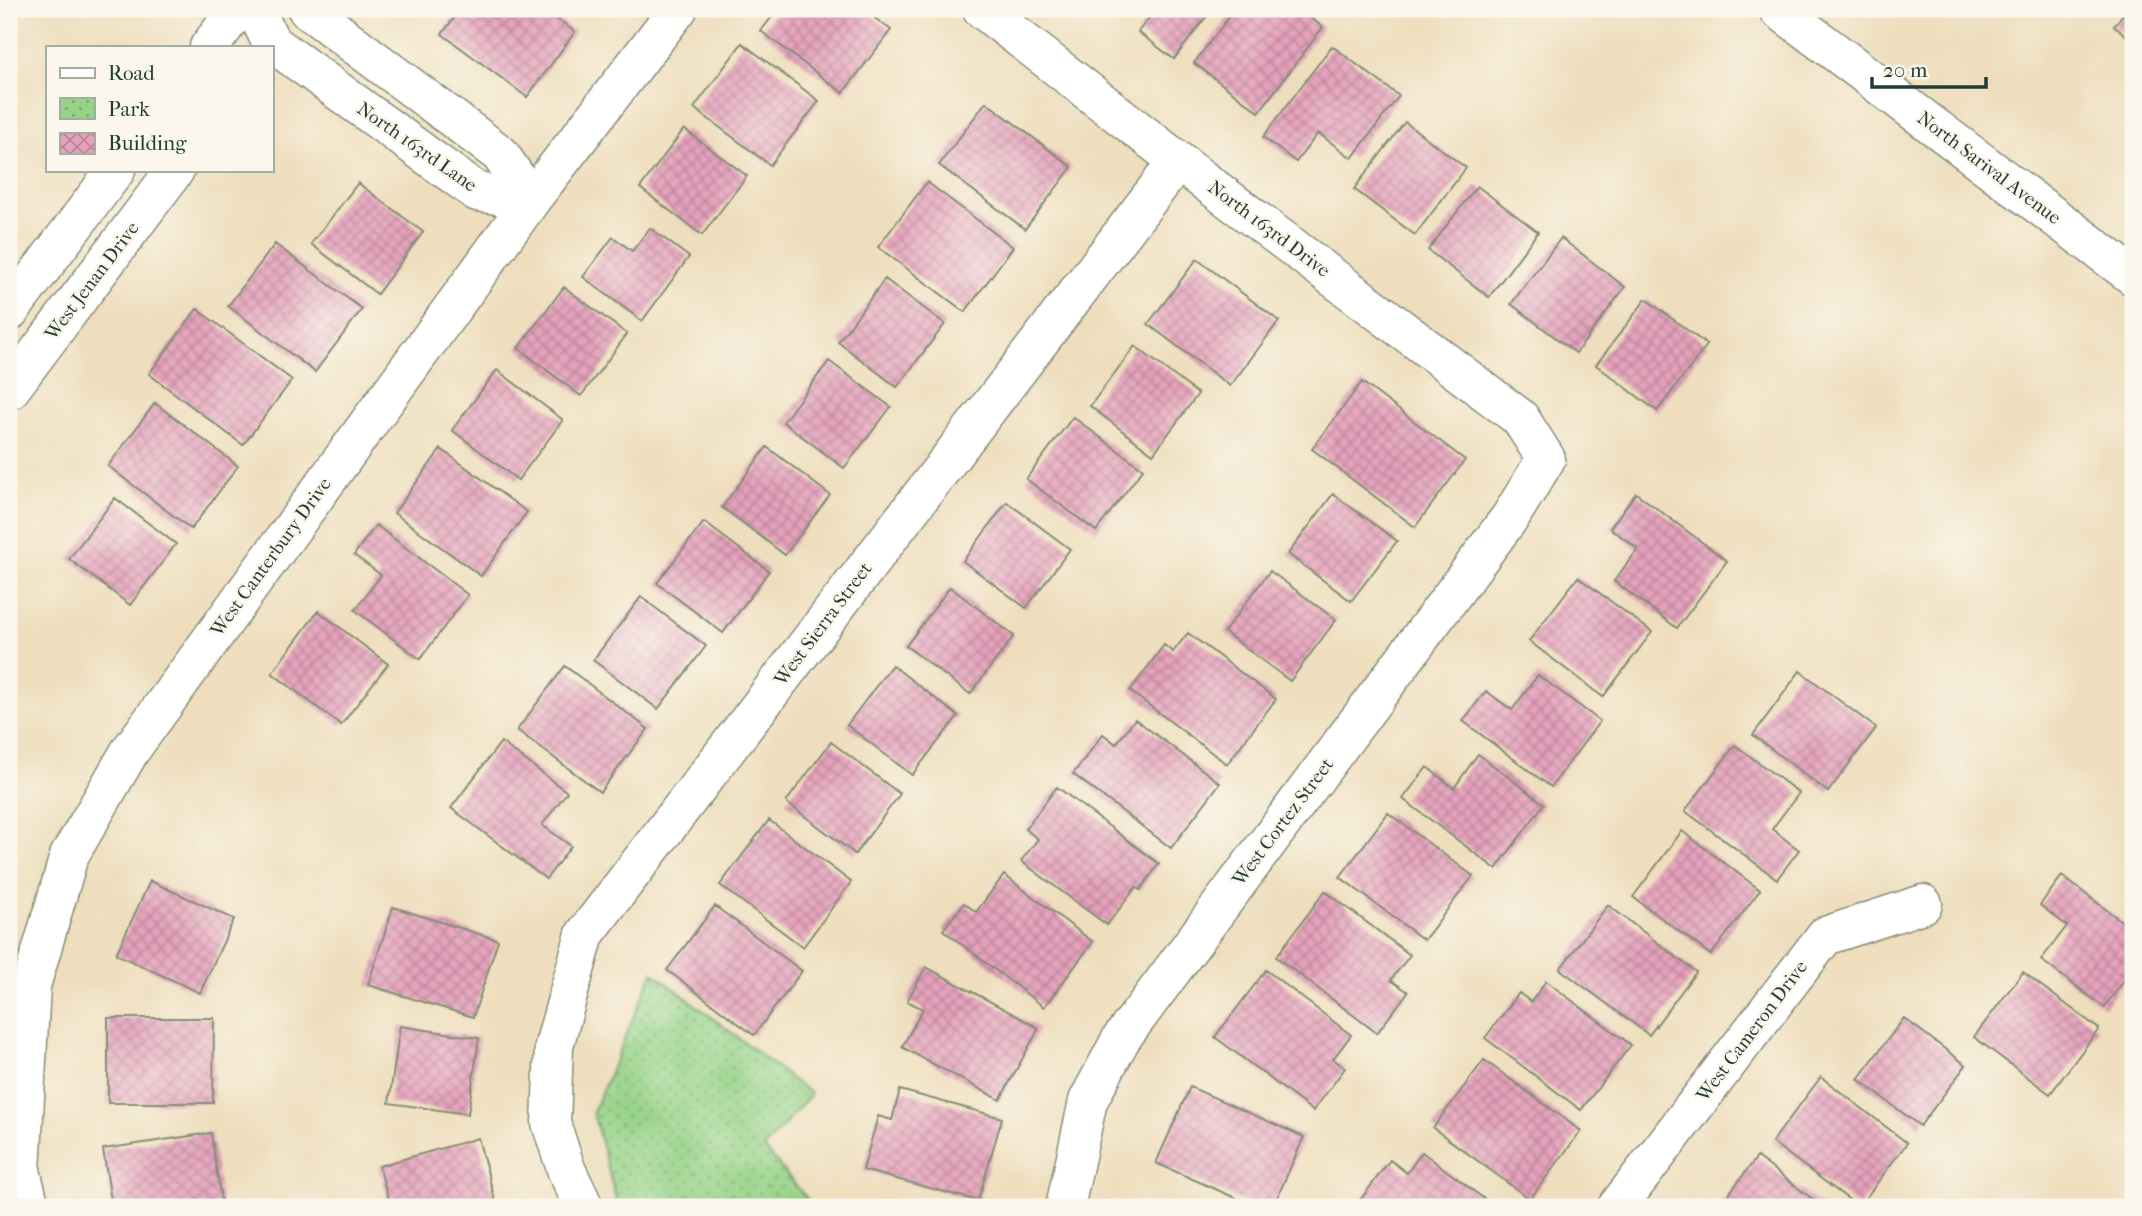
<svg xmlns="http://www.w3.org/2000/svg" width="2142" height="1216" font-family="'IM FELL French Canon',serif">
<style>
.park{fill:url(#park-dots);stroke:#5a885e;stroke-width:2}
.building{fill:url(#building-cross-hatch)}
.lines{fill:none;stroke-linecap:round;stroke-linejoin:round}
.minor-casing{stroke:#868e78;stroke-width:41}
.major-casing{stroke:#868e78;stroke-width:41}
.minor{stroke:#fff;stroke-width:38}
.major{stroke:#fff;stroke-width:38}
.labels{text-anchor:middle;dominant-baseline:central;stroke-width:5;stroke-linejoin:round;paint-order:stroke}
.street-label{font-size:19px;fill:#1f3d34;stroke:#fbf7ec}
</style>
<defs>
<pattern id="park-dots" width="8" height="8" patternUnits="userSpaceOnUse" patternTransform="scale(1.75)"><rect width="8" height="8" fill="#96d389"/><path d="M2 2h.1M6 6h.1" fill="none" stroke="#7aac71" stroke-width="1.8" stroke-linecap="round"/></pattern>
<pattern id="building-cross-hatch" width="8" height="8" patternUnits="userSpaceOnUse" patternTransform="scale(1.75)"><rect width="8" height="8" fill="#e6a2bc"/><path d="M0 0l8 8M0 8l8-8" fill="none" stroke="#ba859a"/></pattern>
</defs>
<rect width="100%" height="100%" fill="#fbf7ec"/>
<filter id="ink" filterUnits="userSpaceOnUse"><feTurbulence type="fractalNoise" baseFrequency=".0143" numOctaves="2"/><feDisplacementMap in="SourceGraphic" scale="14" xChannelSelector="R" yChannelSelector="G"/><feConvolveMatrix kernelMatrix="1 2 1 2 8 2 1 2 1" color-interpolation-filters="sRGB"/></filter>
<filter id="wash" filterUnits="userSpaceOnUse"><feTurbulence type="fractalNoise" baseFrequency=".00686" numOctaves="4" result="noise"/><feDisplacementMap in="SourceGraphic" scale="28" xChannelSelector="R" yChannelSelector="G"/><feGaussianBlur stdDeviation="1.57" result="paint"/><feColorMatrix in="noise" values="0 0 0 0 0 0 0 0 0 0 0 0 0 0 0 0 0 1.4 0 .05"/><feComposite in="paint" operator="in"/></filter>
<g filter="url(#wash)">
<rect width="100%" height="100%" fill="#eedebd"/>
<path class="park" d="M 653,972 L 811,1094 L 764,1148 L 814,1207 L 618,1207 L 593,1112 Z"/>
<g id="blocks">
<path class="building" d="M 461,9 L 544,9 L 575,32 L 527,97 L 442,34 Z
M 778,9 L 862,9 L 891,30 L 843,93 L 761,31 Z
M 1145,9 L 1212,9 L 1174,59 L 1138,32 L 1152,14 Z
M 1235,9 L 1298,9 L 1323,27 L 1259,112 L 1194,63 Z
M 2127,9 L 2133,9 L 2133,41 L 2114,26 Z
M 742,43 L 819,101 L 770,165 L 694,108 Z
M 1332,46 L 1399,96 L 1352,158 L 1318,133 L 1296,162 L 1263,137 Z
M 986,102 L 1072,167 L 1025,229 L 939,165 Z
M 1405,122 L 1466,168 L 1415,235 L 1354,189 Z
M 684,129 L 747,176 L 702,235 L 640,188 Z
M 927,182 L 1013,247 L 965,312 L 878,247 Z
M 358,183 L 423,232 L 377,294 L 311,244 Z
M 1477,186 L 1538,232 L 1489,297 L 1428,250 Z
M 650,228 L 689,257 L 642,321 L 583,277 L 613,237 L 632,251 Z
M 1561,238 L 1625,287 L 1576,353 L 1511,304 Z
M 275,244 L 362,309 L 315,372 L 228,306 Z
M 1197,259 L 1279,321 L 1230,386 L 1148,324 Z
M 885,279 L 945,324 L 897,387 L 838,342 Z
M 564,287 L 627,334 L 581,396 L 518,348 Z
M 1646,299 L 1707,345 L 1657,411 L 1596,365 Z
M 197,309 L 292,380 L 243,445 L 149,374 Z
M 1135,346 L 1198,394 L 1153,454 L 1090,406 Z
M 829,361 L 891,407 L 844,468 L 783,422 Z
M 497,370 L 563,420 L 518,480 L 452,430 Z
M 1362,382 L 1465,460 L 1415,527 L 1312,449 Z
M 155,403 L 238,466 L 191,529 L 108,466 Z
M 1073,417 L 1143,469 L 1096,531 L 1026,479 Z
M 767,447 L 830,495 L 785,555 L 722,507 Z
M 441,449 L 527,512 L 481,576 L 394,513 Z
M 1636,493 L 1727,561 L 1677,628 L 1614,581 L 1638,549 L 1610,528 Z
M 1333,494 L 1397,541 L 1351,601 L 1288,554 Z
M 115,498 L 176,544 L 130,605 L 69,559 Z
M 1007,502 L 1070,549 L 1026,608 L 963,561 Z
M 704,522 L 769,571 L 723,633 L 657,583 Z
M 376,525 L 468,595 L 420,659 L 355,610 L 381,575 L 354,555 Z
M 1270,571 L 1336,620 L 1290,681 L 1224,632 Z
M 1578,577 L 1652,632 L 1603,697 L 1529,641 Z
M 950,587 L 1014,636 L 970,694 L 906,646 Z
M 641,597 L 706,646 L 658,709 L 593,660 Z
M 318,611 L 388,664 L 341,725 L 272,673 Z
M 1188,633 L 1276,699 L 1227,764 L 1130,691 L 1164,645 L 1173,652 Z
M 892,665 L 958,716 L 912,775 L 847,725 Z
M 565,666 L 648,729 L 600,792 L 517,730 Z
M 1800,671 L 1876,728 L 1828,792 L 1753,735 Z
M 1538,675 L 1600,721 L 1551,787 L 1463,721 L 1486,691 L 1512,710 Z
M 1135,719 L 1220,783 L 1171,848 L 1073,774 L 1103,734 L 1116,744 Z
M 501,742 L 567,792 L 542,825 L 571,846 L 546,879 L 451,808 Z
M 831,742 L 900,794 L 855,854 L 786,802 Z
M 1735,745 L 1799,793 L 1772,829 L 1799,850 L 1777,879 L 1685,811 Z
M 1478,754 L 1544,804 L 1496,869 L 1403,799 L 1427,767 L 1454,788 Z
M 1057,787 L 1159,864 L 1140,890 L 1136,887 L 1107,925 L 1021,861 L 1038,839 L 1025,829 Z
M 1388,813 L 1473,876 L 1424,940 L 1340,877 Z
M 769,820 L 851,882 L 803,947 L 720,885 Z
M 1682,831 L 1760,890 L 1711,955 L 1633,897 Z
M 1004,875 L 1093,942 L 1044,1007 L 943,930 L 964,903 L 976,912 Z
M 2062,876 L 2133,930 L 2133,969 L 2104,1007 L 2041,960 L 2067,926 L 2040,905 Z
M 150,881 L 234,919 L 200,993 L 116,954 Z
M 1325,891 L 1410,955 L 1391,980 L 1408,992 L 1377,1033 L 1276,957 Z
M 1608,905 L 1696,972 L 1649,1035 L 1560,969 Z
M 715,906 L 802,971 L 754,1035 L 667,970 Z
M 393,907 L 498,940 L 473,1017 L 368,985 Z
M 926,967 L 1039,1028 L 1000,1100 L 902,1047 L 923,1009 L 907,1001 Z
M 1266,970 L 1351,1035 L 1333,1059 L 1345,1068 L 1313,1111 L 1215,1037 Z
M 2023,972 L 2099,1029 L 2050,1094 L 1974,1037 Z
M 1546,981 L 1631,1045 L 1581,1110 L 1485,1038 L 1519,993 L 1531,1002 Z
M 108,1018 L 214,1018 L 213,1103 L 108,1103 Z
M 1904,1018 L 1966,1065 L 1920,1126 L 1858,1079 Z
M 400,1026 L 479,1038 L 468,1114 L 389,1103 Z
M 1484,1060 L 1581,1131 L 1530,1199 L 1433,1128 Z
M 1821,1077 L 1907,1143 L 1859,1207 L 1772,1142 Z
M 1190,1087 L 1304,1137 L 1273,1207 L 1256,1207 L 1156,1163 Z
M 900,1090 L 1002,1118 L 978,1201 L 863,1170 L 878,1116 L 892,1120 Z
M 211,1133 L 222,1207 L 112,1207 L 103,1149 Z
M 478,1138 L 497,1207 L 391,1207 L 379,1166 Z
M 1422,1152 L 1495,1207 L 1358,1207 L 1356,1206 L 1390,1160 L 1407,1173 Z
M 1757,1157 L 1823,1207 L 1719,1207 Z"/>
</g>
</g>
<g filter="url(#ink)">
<use href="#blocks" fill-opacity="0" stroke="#868e78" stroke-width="2"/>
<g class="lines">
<defs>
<path id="minor" d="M 255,9 L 271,42 L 477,192 L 531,200
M 307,9 L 500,154 L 531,200
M 982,9 L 1178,161 L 1520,418 L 1546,459 L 1511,516 L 1121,1039 L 1088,1101 L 1065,1207
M 209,47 L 238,9
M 9,312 L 116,170
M 9,391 L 175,170
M 30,1207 L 21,1171 L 31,986 L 69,856 L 130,751 L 531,200 L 678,9
M 584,1207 L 566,1169 L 551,1123 L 554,1046 L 585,934 L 1178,161
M 1617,1207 L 1825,936 L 1923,904"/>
<path id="major" d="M 1778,9 L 2133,276"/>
</defs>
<use href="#minor" class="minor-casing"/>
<use href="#major" class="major-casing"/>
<use href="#minor" class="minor"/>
<use href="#major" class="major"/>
</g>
</g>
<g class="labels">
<g class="street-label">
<text transform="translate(417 147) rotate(35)">North 163rd Lane</text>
<text transform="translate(1989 168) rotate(37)">North Sarival Avenue</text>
<text transform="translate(1269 229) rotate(37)">North 163rd Drive</text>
<text transform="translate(92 281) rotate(-53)">West Jenan Drive</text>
<text transform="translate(271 557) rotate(-54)">West Canterbury Drive</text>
<text transform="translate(823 624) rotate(-53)">West Sierra Street</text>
<text transform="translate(1283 822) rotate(-53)">West Cortez Street</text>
<text transform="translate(1752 1031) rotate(-53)">West Cameron Drive</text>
</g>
</g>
<rect width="2142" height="1216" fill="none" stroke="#fbf7ec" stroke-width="35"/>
<rect x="46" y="46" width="228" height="126" fill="#fbf7ec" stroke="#a3ada2" stroke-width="2"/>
<rect x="60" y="68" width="35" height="10" fill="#ffffff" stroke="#a3ada2" stroke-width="2"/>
<text x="108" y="80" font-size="21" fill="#1f3d34">Road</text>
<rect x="60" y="98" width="35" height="21" fill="url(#park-dots)" stroke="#a3ada2" stroke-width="2"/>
<text x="108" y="116" font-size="21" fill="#1f3d34">Park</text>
<rect x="60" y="133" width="35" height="21" fill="url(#building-cross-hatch)" stroke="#a3ada2" stroke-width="2"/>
<text x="108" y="150" font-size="21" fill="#1f3d34">Building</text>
<path d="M1872 77v10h114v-10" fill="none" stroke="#1f3d34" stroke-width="3.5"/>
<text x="1883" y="77" font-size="21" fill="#1f3d34" stroke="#fbf7ec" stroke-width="5" paint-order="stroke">20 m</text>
</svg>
